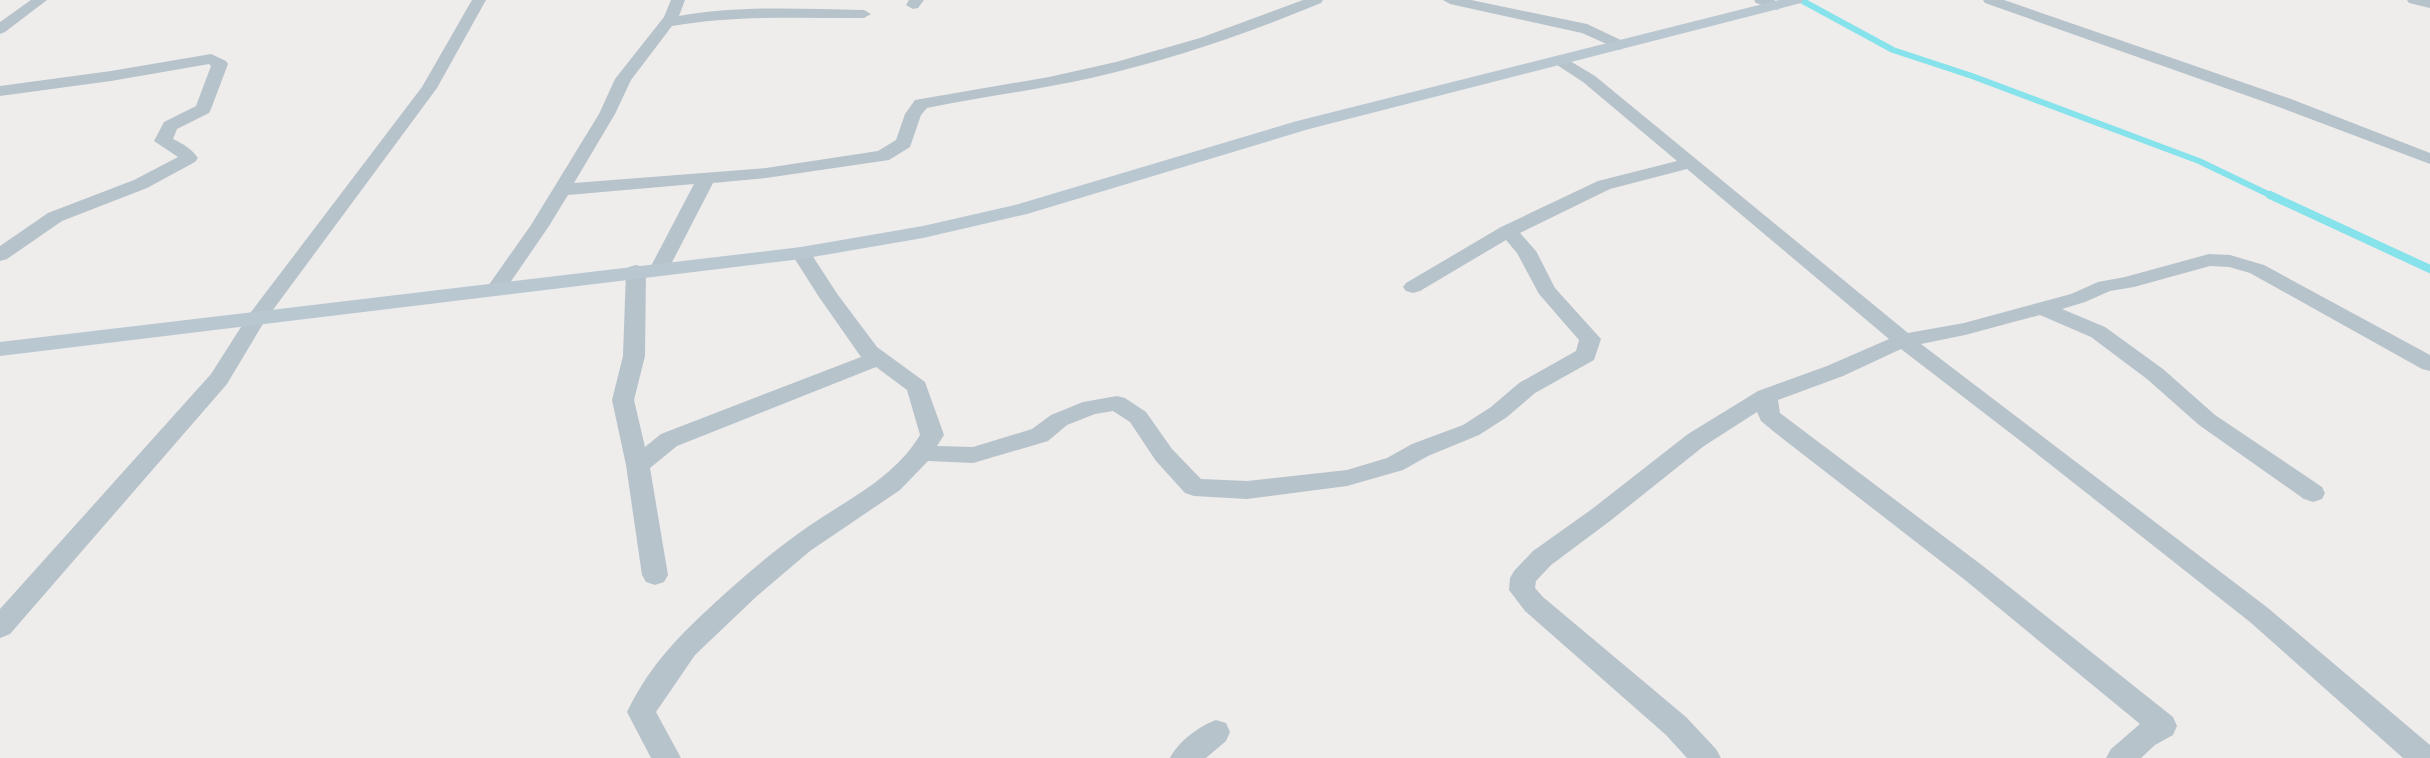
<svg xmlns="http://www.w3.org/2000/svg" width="2430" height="758" font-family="'IBM Plex Sans',sans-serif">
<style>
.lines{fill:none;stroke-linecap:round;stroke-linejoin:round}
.stream-far1{stroke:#86e2eb;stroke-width:6}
.stream{stroke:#86e2eb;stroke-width:8}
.street{fill:#b7c3ca;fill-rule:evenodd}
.secondary{fill:#b9c7d1;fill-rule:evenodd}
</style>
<rect width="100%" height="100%" fill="#efecec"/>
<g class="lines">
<path class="stream-far1" d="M 1801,0 L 1893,50 L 1972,76 L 2199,161 L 2272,196"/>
<path class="stream" d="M 2270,195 L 2430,269"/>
<path class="street" d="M 31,0 L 47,0 L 5,32 L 0,34 L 0,22 Z
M 472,0 L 486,0 L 437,88 L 264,322 L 227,384 L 10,634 L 0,638 L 0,609 L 211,374 L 248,316 L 422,87 Z
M 671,0 L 685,0 L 679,16 C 739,5 803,9 864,10 L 871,14 L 864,18 C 800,18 735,15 672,26 L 631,80 L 615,114 L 574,183 L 766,168 L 878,151 L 896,140 L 905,114 L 915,100 L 1049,77 L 1116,62 L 1200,38 L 1303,0 L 1323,0 L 1321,3 C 1246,34 1170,60 1091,78 C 1036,90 981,97 927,108 L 921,115 L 910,147 L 889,160 L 766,178 L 713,183 L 667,272 L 660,274 L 653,272 L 650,268 L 694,184 L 568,195 L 549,226 L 503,293 L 496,295 L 489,293 L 486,289 L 531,225 L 599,114 L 615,79 L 664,17 Z
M 909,0 L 924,0 L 918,8 L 913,9 L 906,5 Z
M 1443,0 L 1471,0 L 1587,24 L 1625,42 L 1628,45 L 1620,50 L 1582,33 L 1450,4 Z
M 1754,0 L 1774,0 L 1784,6 L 1777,10 L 1756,3 Z
M 1983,0 L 2004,0 L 2291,99 L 2430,153 L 2430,164 L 2279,107 L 1985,3 Z
M 2407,0 L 2430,0 L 2430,8 L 2409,3 Z
M 211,54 L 226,61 L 228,64 L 211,109 L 209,113 L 177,129 L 173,139 C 183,144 191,148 198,158 L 195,162 L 147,188 L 62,221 L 7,259 L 0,261 L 0,246 L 48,213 L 134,180 L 178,157 L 154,141 L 164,122 L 196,106 L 211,66 L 209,64 L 111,81 L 0,96 L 0,86 L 111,71 Z
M 1560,55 L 1595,76 L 1908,333 L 1964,323 L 2071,294 L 2098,282 L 2125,277 L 2209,254 L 2230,255 L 2264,265 L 2430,355 L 2430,371 L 2422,369 L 2250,273 L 2229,267 L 2210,266 L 2134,287 L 2110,291 L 2085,302 L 2062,309 L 2105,327 L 2163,369 L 2215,415 L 2322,487 L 2325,493 L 2322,499 L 2313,502 L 2304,499 L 2199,425 L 2147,379 L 2091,337 L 2040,315 L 1965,335 L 1921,344 L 2268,608 L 2430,745 L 2430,758 L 2403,758 L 2250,622 L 2027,446 L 1901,349 L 1843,376 L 1778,400 L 1780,413 L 1983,566 L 2173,717 L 2177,726 L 2173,735 L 2155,745 L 2141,758 L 2106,758 L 2111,749 L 2140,724 L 1965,580 L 1773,431 L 1761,421 L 1757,412 L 1704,446 L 1610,521 L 1551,565 L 1536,581 L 1535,588 L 1543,597 L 1686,717 L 1716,749 L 1721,758 L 1687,758 L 1666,735 L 1525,611 L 1509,590 L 1510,578 L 1514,571 L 1533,551 L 1592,509 L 1688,434 L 1758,391 L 1827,366 L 1889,339 L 1687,169 L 1610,189 L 1520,233 L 1536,251 L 1555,288 L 1601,339 L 1594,360 L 1535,393 L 1507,417 L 1479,435 L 1428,456 L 1403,470 L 1347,486 L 1247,499 L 1194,496 L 1185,493 L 1156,461 L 1130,422 L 1113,411 L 1095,414 L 1067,425 L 1048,441 L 973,463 L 928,461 L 900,490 L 810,551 L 757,596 L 695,655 L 656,712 L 681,758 L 651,758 L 627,712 C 652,660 687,628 729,590 C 755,567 781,545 809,526 C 850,498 894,478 920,435 L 907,390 L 876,367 L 677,446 L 650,468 L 668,575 L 664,582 L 655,585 L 646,582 L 642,575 L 626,465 L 612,400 L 623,356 L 626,271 L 629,267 L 636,265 L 643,267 L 646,271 L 645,356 L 634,400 L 645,447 L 661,434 L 861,357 L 819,297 L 791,253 L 794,249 L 801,247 L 808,249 L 838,295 L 877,347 L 925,382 L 944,435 L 937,446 L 973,447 L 1032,429 L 1051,415 L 1083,402 L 1117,396 L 1125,398 L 1146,412 L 1172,449 L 1201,479 L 1247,481 L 1347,470 L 1387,458 L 1412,444 L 1463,425 L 1491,407 L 1519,383 L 1576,351 L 1579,340 L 1539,294 L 1517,253 L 1506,240 L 1420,291 L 1413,293 L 1406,291 L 1403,287 L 1406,283 L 1501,227 L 1598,181 L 1677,161 L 1583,82 L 1554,63 L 1552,60 L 1554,57 Z
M 1216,720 L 1226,723 L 1230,732 L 1226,741 L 1206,758 L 1170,758 C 1178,742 1199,726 1216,720 Z"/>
<path class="secondary" d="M 1779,0 L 1803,0 L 1801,3 L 1309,129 L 1027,214 L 923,238 L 801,259 L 0,356 L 0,342 L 801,247 L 923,226 L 1015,205 L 1297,121 Z"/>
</g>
</svg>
